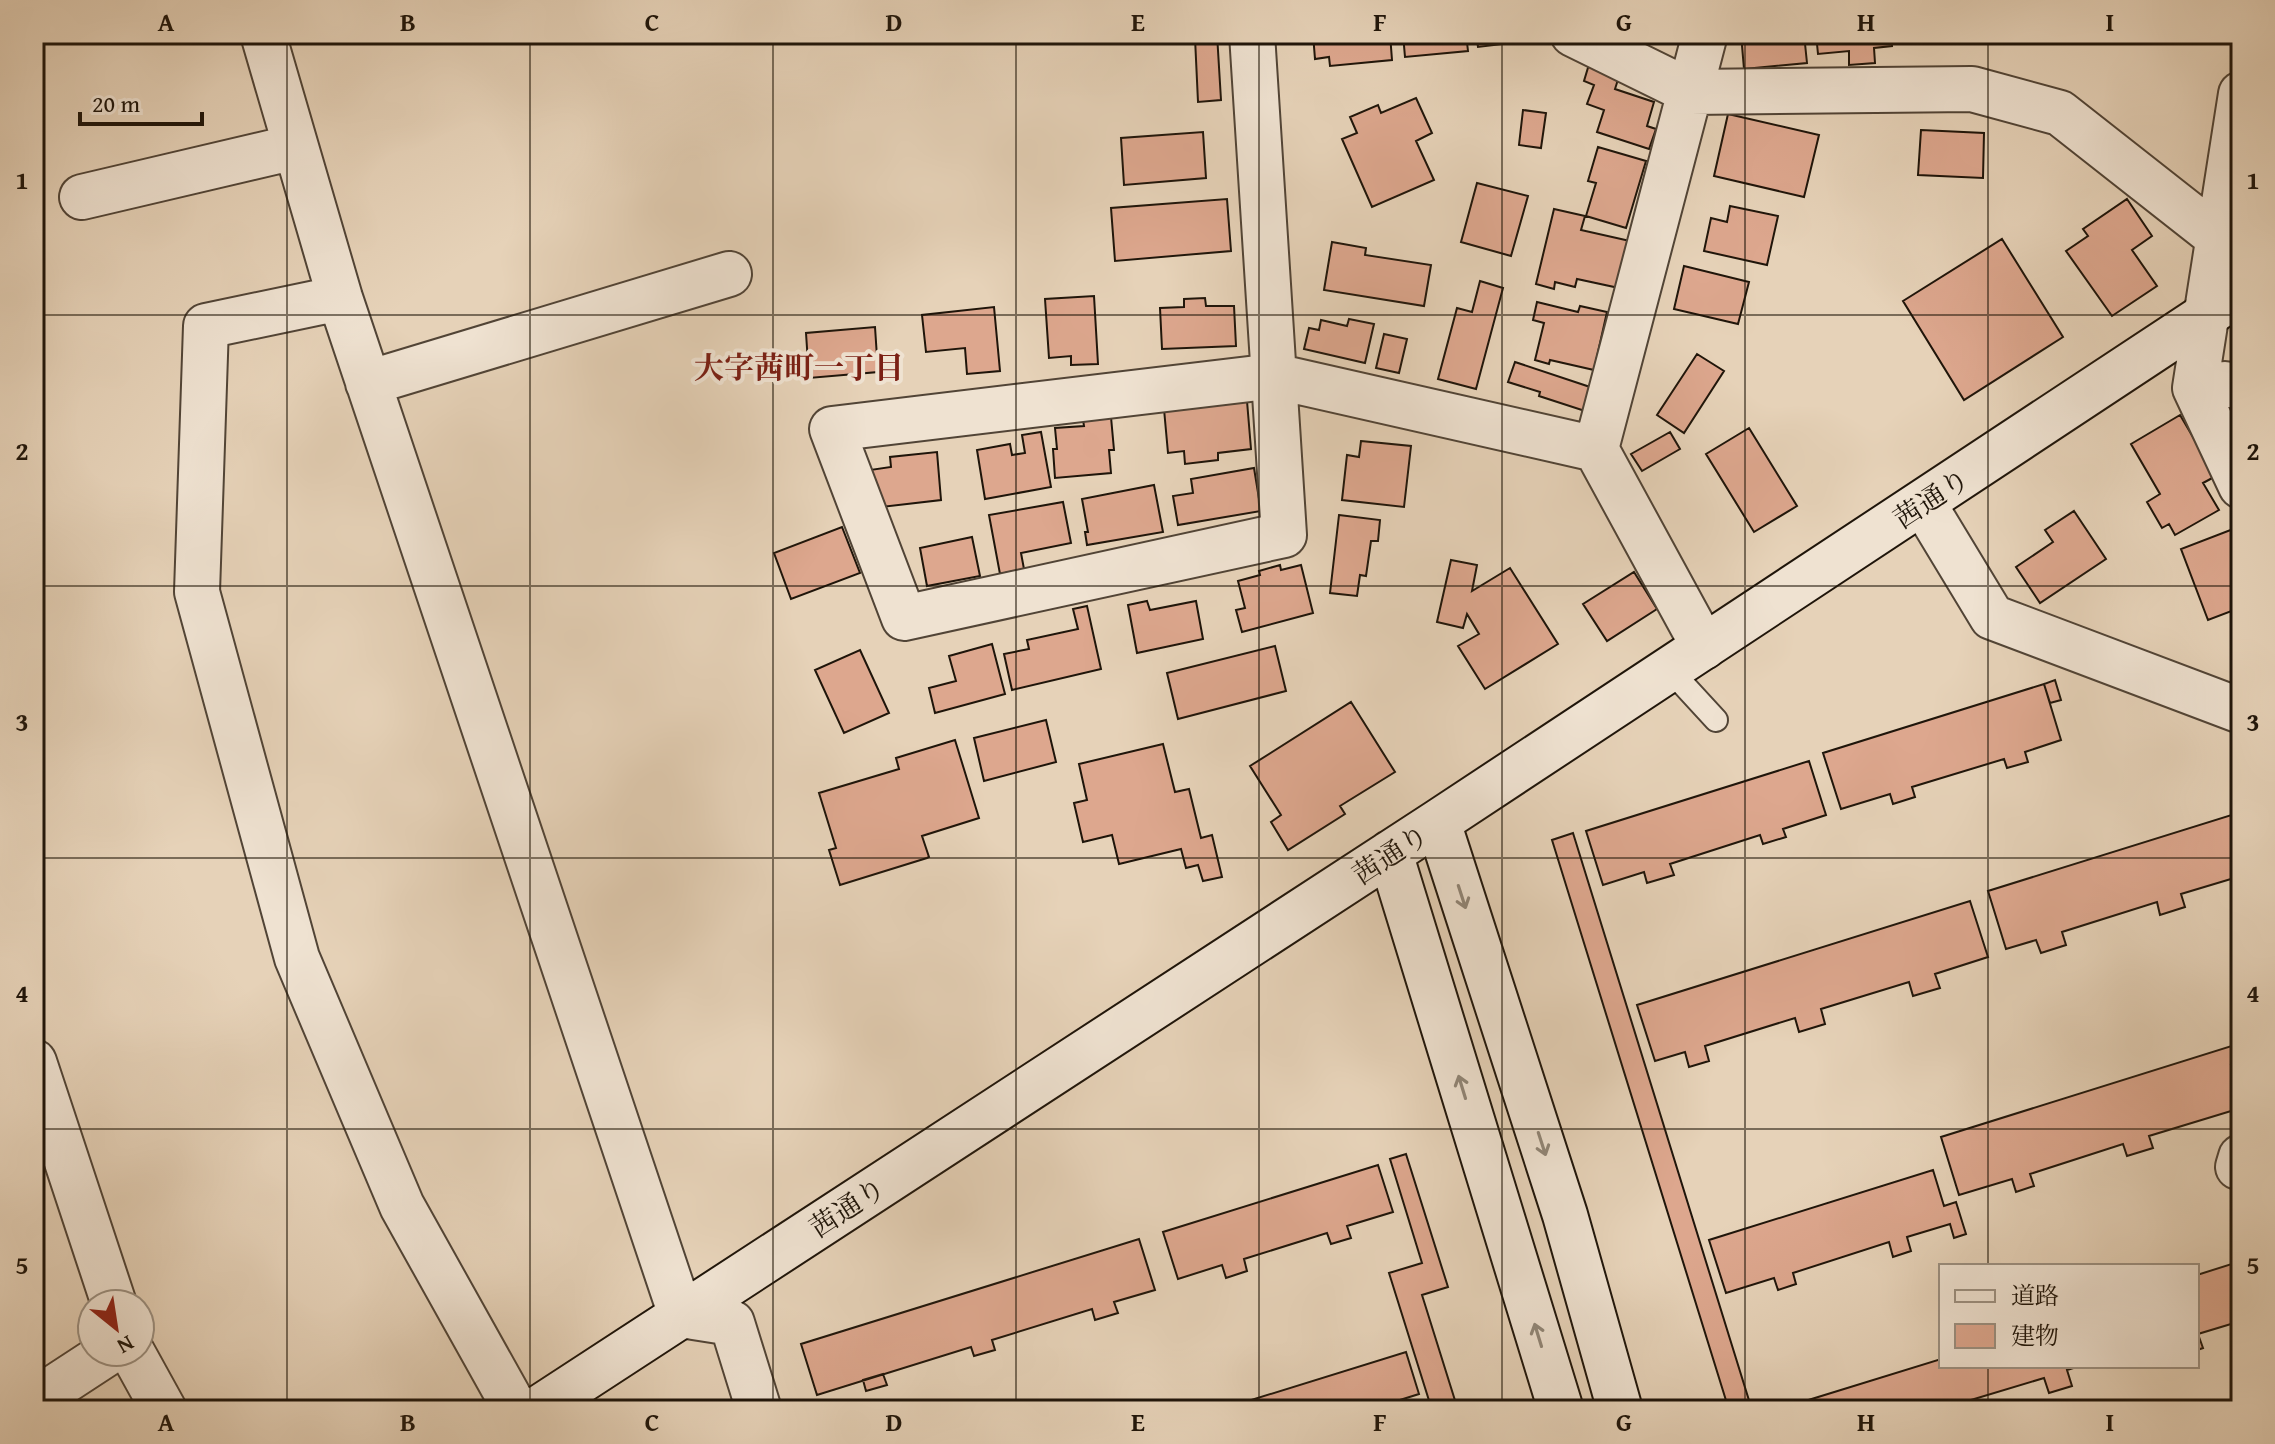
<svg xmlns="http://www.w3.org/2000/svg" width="2275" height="1444" font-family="'Gentium Book Plus','Noto Serif JP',serif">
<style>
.building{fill:#dda78e;stroke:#1f150a;stroke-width:2}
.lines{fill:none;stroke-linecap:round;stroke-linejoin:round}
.lane-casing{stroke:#514436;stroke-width:26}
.street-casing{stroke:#514436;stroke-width:48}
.secondary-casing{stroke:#1f150a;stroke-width:48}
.lane{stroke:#efe2d1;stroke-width:22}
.street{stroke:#efe2d1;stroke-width:44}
.secondary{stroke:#efe2d1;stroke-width:44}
.oneway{stroke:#918677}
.grid{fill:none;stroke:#1f150a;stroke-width:2;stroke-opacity:0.55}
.labels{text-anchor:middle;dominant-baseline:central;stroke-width:8;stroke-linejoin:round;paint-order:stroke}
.street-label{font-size:28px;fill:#1f150a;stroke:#efe2d1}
.neighbourhood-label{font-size:30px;font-weight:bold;fill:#7a1f14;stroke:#efe2d1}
.neatline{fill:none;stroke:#1f150a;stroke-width:3}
.grid-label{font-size:26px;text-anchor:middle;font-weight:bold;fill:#1f150a}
</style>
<rect width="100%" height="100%" fill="#e6d2b8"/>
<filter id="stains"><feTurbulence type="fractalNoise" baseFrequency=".0025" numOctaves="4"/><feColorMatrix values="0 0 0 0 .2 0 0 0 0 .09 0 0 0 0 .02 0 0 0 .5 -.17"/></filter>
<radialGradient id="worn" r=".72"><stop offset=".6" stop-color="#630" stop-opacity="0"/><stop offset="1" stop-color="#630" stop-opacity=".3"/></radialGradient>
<path class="building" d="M 1133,34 L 1217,34 L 1221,100 L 1198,102 L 1195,38 L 1133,42 Z
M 1313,34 L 1390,34 L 1392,60 L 1330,66 L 1329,57 L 1315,59 Z
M 1403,34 L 1466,34 L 1468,51 L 1405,57 Z
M 1476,34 L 1519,34 L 1520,42 L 1478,47 Z
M 1741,34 L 1804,34 L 1807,63 L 1744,69 Z
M 1816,34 L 1891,34 L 1892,46 L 1874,48 L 1875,63 L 1849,65 L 1849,51 L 1818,54 Z
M 1590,61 L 1621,70 L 1615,89 L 1654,102 L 1647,126 L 1656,129 L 1649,149 L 1597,132 L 1604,110 L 1587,104 L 1594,85 L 1584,81 Z
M 1416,98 L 1432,133 L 1416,141 L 1434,180 L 1372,207 L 1342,139 L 1357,133 L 1350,117 L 1378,105 L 1381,113 Z
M 1523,110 L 1546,113 L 1541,148 L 1519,145 Z
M 1728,114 L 1819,135 L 1804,197 L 1714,176 Z
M 1921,130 L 1984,133 L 1983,178 L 1918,175 Z
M 1203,132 L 1206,178 L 1124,185 L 1121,138 Z
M 1598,147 L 1646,161 L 1626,228 L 1586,216 L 1596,183 L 1588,181 Z
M 1477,183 L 1528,196 L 1511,256 L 1461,242 Z
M 1227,199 L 1231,251 L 1115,261 L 1111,208 Z
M 2127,199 L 2152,236 L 2132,250 L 2157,286 L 2112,316 L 2066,251 L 2088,236 L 2083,229 Z
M 1730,206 L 1778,216 L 1767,265 L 1704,251 L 1711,218 L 1727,222 Z
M 1554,209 L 1585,216 L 1581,230 L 1630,241 L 1619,288 L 1577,279 L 1575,287 L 1555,282 L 1554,289 L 1536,284 Z
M 2002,239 L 2063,337 L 1964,400 L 1903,301 Z
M 1332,242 L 1366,248 L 1365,255 L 1431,265 L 1424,306 L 1324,290 Z
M 1684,266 L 1749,282 L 1738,324 L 1674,309 Z
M 1480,281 L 1503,288 L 1476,389 L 1438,379 L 1457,308 L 1472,312 Z
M 1094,296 L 1098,364 L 1071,365 L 1071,356 L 1049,358 L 1045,299 Z
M 1205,298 L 1206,306 L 1234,306 L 1236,346 L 1162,349 L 1160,308 L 1184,307 L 1184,299 Z
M 1537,302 L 1578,312 L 1580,306 L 1607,312 L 1594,370 L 1550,360 L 1549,364 L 1535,360 L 1544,323 L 1533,320 Z
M 994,307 L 1000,371 L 967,374 L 965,348 L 926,352 L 922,315 Z
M 1349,319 L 1374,324 L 1365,363 L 1304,349 L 1309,328 L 1319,330 L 1321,320 L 1347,326 Z
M 875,327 L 878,372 L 809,378 L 806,333 Z
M 1384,334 L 1407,339 L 1399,373 L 1376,368 Z
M 1697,354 L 1724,371 L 1684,433 L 1657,415 Z
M 1515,362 L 1596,389 L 1588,412 L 1539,396 L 1540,392 L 1508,382 Z
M 1247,401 L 1251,449 L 1218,453 L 1218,460 L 1185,464 L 1184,451 L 1168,453 L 1164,409 Z
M 2180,415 L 2216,476 L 2203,483 L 2219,510 L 2175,535 L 2169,524 L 2162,528 L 2147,502 L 2160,494 L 2131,444 Z
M 1111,417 L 1114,450 L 1109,450 L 1111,473 L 1055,478 L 1053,449 L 1057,449 L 1055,428 L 1084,426 L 1083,420 Z
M 1749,428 L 1797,506 L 1754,532 L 1706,454 Z
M 1041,432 L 1051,487 L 985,499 L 977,450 L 1010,444 L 1012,455 L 1025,453 L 1022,435 Z
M 1670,432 L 1680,449 L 1642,471 L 1631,454 Z
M 1361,441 L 1411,446 L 1404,507 L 1342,500 L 1347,455 L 1359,457 Z
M 937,452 L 941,500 L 873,508 L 870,470 L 891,467 L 890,457 Z
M 1254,468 L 1261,511 L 1178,525 L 1173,496 L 1193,493 L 1191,479 Z
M 1154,485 L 1163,532 L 1087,545 L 1085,532 L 1088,532 L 1082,499 Z
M 1063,502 L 1071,543 L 1021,553 L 1024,569 L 1000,574 L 989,515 Z
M 2074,511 L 2106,559 L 2040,603 L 2016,567 L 2053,542 L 2045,530 Z
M 1339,515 L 1380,520 L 1378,541 L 1371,541 L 1366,576 L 1360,575 L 1357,596 L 1330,593 Z
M 2241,526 L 2241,629 L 2234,610 L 2208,620 L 2181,549 Z
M 842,527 L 860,573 L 791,599 L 774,553 Z
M 972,537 L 980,576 L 927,586 L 920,548 Z
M 1451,560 L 1477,565 L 1472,591 L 1510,568 L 1558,644 L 1485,689 L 1458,646 L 1479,634 L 1467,614 L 1463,628 L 1437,622 Z
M 1280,565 L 1281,570 L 1301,565 L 1313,613 L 1242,632 L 1236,610 L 1245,608 L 1238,581 L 1260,575 L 1259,571 Z
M 1634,572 L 1657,609 L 1607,641 L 1583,604 Z
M 1147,601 L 1150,610 L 1196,601 L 1203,639 L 1137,653 L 1128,605 Z
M 1087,606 L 1101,669 L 1012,690 L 1004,654 L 1029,649 L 1027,640 L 1078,629 L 1073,609 Z
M 992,644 L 1005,694 L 935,713 L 929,688 L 956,681 L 949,656 Z
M 1275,646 L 1286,691 L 1178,719 L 1167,673 Z
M 860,650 L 889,713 L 844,733 L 815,670 Z
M 2055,680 L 2061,700 L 2050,703 L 2044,684 Z
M 2044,684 L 2061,740 L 2025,752 L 2028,762 L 2007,768 L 2004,759 L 1912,787 L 1915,797 L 1893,804 L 1890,794 L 1841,809 L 1823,753 Z
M 1351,702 L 1395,772 L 1340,806 L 1345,814 L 1288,850 L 1271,822 L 1281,815 L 1250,766 Z
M 1046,720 L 1056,762 L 984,781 L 974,738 Z
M 955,740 L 979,818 L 922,836 L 929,857 L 927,858 L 840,885 L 829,850 L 836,848 L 819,793 L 899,769 L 896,758 Z
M 1163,744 L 1175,792 L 1189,789 L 1201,838 L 1212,835 L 1222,877 L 1203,881 L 1198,865 L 1186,868 L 1181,849 L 1119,864 L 1112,835 L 1083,842 L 1074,803 L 1087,800 L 1079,764 Z
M 1809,761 L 1826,815 L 1783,829 L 1786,837 L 1763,844 L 1760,835 L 1670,864 L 1674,875 L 1647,883 L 1644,872 L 1603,885 L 1586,831 Z
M 2241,812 L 2241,876 L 2181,894 L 2185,907 L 2160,915 L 2157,902 L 2062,932 L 2066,945 L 2041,953 L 2036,940 L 2006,949 L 1988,891 Z
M 1573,833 L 1752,1410 L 1729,1410 L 1552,840 Z
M 1970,901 L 1988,957 L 1935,974 L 1940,988 L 1913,996 L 1909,982 L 1821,1009 L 1825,1024 L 1799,1032 L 1795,1018 L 1705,1046 L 1709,1061 L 1689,1067 L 1685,1052 L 1655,1061 L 1637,1005 Z
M 2241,1043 L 2241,1061 L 2231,1065 L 2241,1098 L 2241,1108 L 2149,1136 L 2153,1148 L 2127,1156 L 2123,1144 L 2030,1174 L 2034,1186 L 2016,1192 L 2012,1179 L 1959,1195 L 1941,1137 Z
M 1406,1154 L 1448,1287 L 1422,1295 L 1458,1410 L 1432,1410 L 1389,1273 L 1422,1263 L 1390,1159 Z
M 1378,1165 L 1393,1212 L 1347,1226 L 1351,1238 L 1331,1244 L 1327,1233 L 1244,1259 L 1247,1271 L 1226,1278 L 1222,1265 L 1178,1279 L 1163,1232 Z
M 1933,1170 L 1944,1206 L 1956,1202 L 1966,1234 L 1954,1238 L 1950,1224 L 1907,1237 L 1911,1251 L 1893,1257 L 1889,1242 L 1793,1273 L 1796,1284 L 1778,1290 L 1774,1278 L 1726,1293 L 1709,1240 Z
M 1139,1239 L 1155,1290 L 1114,1302 L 1118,1313 L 1095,1320 L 1092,1309 L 992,1340 L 995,1350 L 974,1356 L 971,1347 L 817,1395 L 801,1344 Z
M 2241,1261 L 2241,1321 L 2198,1334 L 2203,1348 L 2197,1350 L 2197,1275 Z
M 1406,1352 L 1419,1394 L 1368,1410 L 1219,1410 Z
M 1941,1359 L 1941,1366 L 2080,1366 L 2067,1370 L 2072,1386 L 2049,1393 L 2044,1378 L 1951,1406 L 1952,1410 L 1776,1410 Z
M 883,1374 L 887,1385 L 866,1391 L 863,1380 Z"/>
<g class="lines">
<defs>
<path id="lane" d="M 1670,670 L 1716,720"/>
<path id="street" d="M 263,34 L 340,298 L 681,1315 L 732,1323 L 759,1410
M 1252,34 L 1284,535 L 904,618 L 832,429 L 1274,376 L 1596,449 L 1704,647
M 1573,34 L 1691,92 L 1972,89 L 2060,113 L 2219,238
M 2241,94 L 2195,388 L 2241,486
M 82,197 L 295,147
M 340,298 L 206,326 L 197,592 L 297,958 L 402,1206 L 516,1410
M 368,383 L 729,274
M 2195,388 L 2225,384 L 2241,387
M 1596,449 L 1705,34
M 1923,503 L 1992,617 L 2241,711
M 34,1062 L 114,1304
M 2241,1157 L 2238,1167 L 2241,1168
M 132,1352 L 164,1410
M 34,1401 L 109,1352"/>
<path id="secondary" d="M 1438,822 L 1565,1215 L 1620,1410
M 1390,853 L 1561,1410
M 536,1410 L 1438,822 L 2241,292"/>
</defs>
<use href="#lane" class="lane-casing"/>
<use href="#street" class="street-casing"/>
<use href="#secondary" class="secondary-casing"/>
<use href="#lane" class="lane"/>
<use href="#street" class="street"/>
<use href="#secondary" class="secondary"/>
</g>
<defs><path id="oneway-shaft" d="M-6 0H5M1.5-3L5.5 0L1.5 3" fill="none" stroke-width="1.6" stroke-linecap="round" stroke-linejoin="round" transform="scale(2)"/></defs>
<g class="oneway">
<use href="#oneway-shaft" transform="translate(1462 897) rotate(72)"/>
<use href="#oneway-shaft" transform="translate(1462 1087) rotate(-107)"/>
<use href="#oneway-shaft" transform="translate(1542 1144) rotate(72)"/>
<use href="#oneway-shaft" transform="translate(1538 1335) rotate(-107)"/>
</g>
<path class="grid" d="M 287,34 L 287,1410M 530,34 L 530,1410M 773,34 L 773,1410M 1016,34 L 1016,1410M 1259,34 L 1259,1410M 1502,34 L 1502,1410M 1745,34 L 1745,1410M 1988,34 L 1988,1266M 34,315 L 2241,315M 34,586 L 2241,586M 34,858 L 2241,858M 34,1129 L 2241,1129M 1988,1366 L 1988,1410"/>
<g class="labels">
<g class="street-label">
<text transform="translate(1931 498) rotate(-33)">茜通り</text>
<text transform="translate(1390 854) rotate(-33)">茜通り</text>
<text transform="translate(847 1207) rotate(-33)">茜通り</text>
</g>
<g class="neighbourhood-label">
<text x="799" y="367">大字茜町一丁目</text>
</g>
</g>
<rect width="2275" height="1444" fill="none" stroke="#e6d2b8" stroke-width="88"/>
<rect x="1939" y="1264" width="260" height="104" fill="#efe2d1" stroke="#9c9081" stroke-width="2"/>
<rect x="1955" y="1290" width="40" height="12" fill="#efe2d1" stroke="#9c9081" stroke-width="2"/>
<text x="2011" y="1304" font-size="24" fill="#1f150a">道路</text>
<rect x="1955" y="1324" width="40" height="24" fill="#dda78e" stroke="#9c9081" stroke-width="2"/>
<text x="2011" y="1344" font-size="24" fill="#1f150a">建物</text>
<g transform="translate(116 1328) rotate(150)"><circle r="38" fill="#efe2d1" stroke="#9c9081" stroke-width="2"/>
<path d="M0-6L14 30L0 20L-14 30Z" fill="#8f2418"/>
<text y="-12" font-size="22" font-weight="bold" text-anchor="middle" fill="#1f150a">N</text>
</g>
<path d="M80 112v12h122v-12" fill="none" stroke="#1f150a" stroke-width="4"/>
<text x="92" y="112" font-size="24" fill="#1f150a" stroke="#efe2d1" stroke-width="6" paint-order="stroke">20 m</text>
<rect x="44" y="44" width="2187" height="1356" class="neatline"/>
<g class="grid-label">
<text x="166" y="31">A</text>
<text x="408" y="31">B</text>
<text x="652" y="31">C</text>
<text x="894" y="31">D</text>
<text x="1138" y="31">E</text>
<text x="1380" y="31">F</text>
<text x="1624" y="31">G</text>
<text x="1866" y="31">H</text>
<text x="2110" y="31">I</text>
<text x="22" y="189">1</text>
<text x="2253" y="189">1</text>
<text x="22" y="460">2</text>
<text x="2253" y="460">2</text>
<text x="22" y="731">3</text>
<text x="2253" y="731">3</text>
<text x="22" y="1002">4</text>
<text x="2253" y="1002">4</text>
<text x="22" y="1274">5</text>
<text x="2253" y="1274">5</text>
<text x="166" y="1431">A</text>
<text x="408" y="1431">B</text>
<text x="652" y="1431">C</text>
<text x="894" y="1431">D</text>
<text x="1138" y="1431">E</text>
<text x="1380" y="1431">F</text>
<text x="1624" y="1431">G</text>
<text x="1866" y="1431">H</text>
<text x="2110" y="1431">I</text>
</g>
<rect width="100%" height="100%" filter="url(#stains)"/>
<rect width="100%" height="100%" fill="url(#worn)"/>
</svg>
